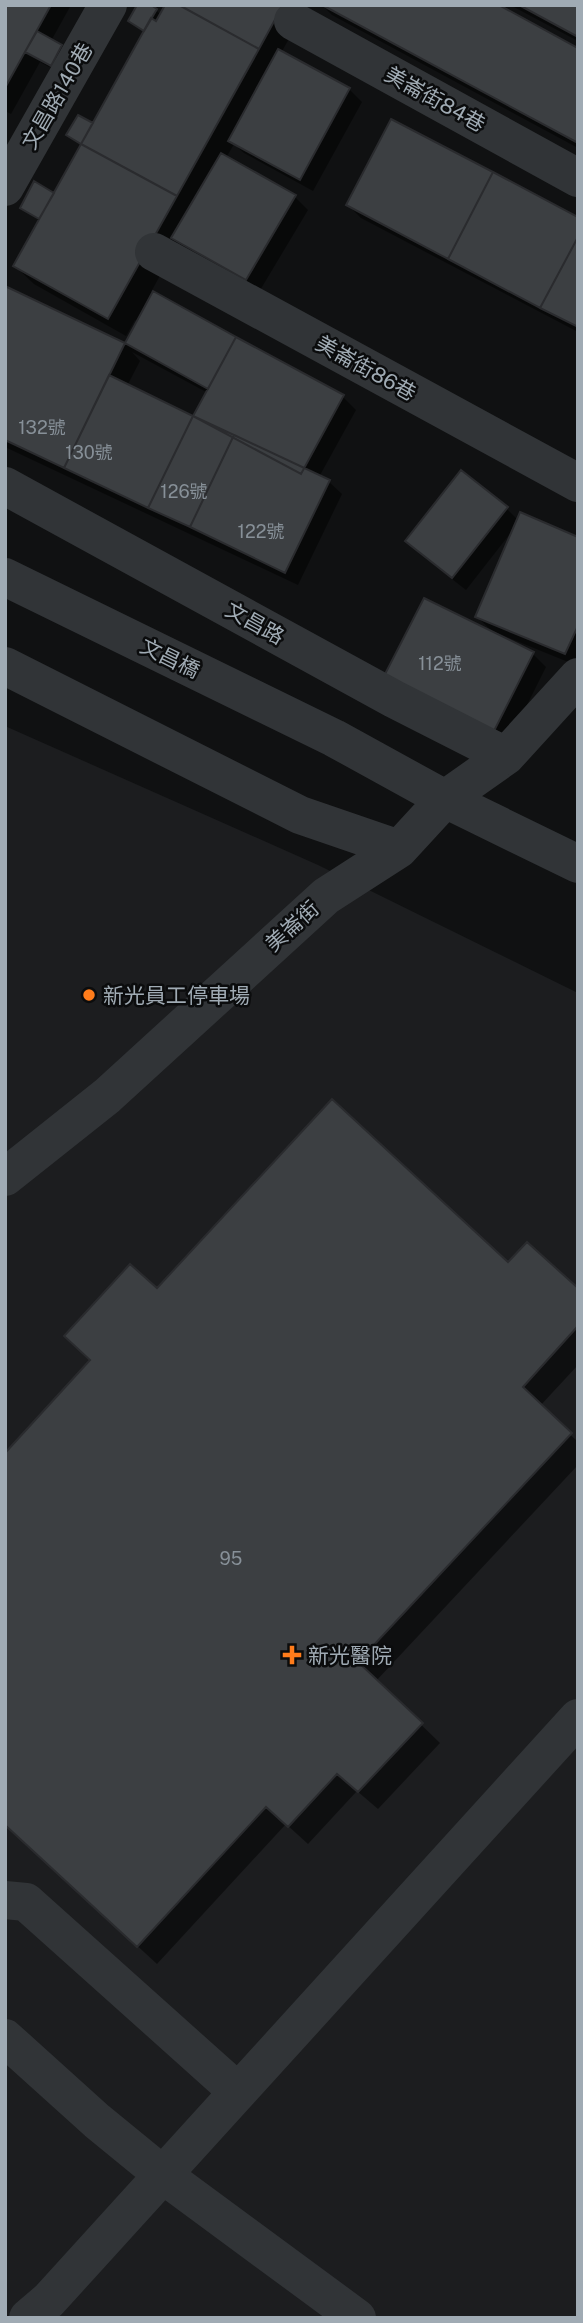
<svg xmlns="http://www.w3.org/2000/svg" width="583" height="2323" font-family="'Public Sans','Noto Sans TC',sans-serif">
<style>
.built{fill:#1c1d1f}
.shadow{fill:#0007;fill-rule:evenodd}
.building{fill:#3c3f42;stroke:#2a2b2e;stroke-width:2}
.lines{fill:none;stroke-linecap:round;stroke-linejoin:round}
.minor{stroke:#313437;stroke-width:38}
.poi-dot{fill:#ff7c1b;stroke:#0b0c0d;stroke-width:2.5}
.labels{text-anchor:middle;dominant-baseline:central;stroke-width:5;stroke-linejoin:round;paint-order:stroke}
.number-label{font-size:18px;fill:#879098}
.street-label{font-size:21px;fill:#a0abb4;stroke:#0b0c0d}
.poi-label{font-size:21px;fill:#a0abb4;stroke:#0b0c0d;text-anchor:start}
</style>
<rect width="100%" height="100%" fill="#101112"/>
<path class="built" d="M 5,726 L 318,865 L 578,993 L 578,2318 L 5,2318 Z"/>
<path class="shadow" d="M 5,5 L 71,5 L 51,41 L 60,47 L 49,67 L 40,62 L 11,114 L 5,111 Z
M 167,5 L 308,5 L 281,53 L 349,89 L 362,102 L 313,191 L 244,153 L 234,144 L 226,158 L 295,197 L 308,210 L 259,292 L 186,251 L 178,243 L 151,292 L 343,397 L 356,410 L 319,477 L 328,481 L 342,494 L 298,585 L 5,447 L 5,288 L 125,345 L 138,322 L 135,320 L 126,336 L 34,284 L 15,266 L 40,221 L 22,207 L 54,196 L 82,146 L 68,135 L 93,126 L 145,32 L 131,21 L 156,10 L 161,15 ZM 132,352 L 208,393 L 194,418 L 127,386 L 140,361 Z
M 322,5 L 495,5 L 578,50 L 578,148 L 332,15 Z
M 510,5 L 578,5 L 578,41 Z
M 348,205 L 578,219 L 578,332 L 361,218 Z
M 506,508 L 518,520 L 578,539 L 578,666 L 492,631 L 477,617 L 513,530 L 466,590 L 420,554 L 407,541 Z
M 424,600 L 533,654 L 546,667 L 508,743 L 399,689 Z
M 508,1264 L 578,1290 L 578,1365 L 540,1406 L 578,1442 L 578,1465 L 376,1681 L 440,1743 L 378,1809 L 357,1791 L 308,1844 L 286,1824 L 157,1964 L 5,1824 L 157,1290 Z"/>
<path class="building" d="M 5,5 L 51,5 L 5,88 Z
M 137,5 L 151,5 L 157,9 L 144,31 L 128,21 Z
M 165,5 L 179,5 L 259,49 L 177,196 L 81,144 L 151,18 L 156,21 Z
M 179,5 L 283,5 L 259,49 Z
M 322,5 L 499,5 L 578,48 L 578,143 Z
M 519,5 L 578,5 L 578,37 Z
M 37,31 L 62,45 L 51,66 L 25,52 Z
M 278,49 L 350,88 L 300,180 L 228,141 Z
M 78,115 L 93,123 L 81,144 L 66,135 Z
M 391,119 L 493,172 L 448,259 L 346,205 Z
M 81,144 L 177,196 L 108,319 L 13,266 Z
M 221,153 L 296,195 L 246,280 L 171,238 Z
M 493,172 L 578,217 L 578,237 L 540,308 L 448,259 Z
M 34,181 L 54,193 L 39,219 L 20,208 Z
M 578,237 L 578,327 L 540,308 Z
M 5,286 L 125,343 L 64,468 L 5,440 Z
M 153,291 L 236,337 L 208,389 L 125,343 Z
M 236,337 L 344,395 L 301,474 L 193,416 Z
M 109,375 L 193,416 L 148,508 L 64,468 Z
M 193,416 L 234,435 L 190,527 L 148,508 Z
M 234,435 L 330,480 L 285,573 L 190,527 Z
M 461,470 L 508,507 L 452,578 L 405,541 Z
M 520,512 L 578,537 L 578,626 L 565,654 L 475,617 Z
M 424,598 L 534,652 L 494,731 L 384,676 Z
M 332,1099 L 508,1262 L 527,1242 L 578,1288 L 578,1326 L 523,1387 L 572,1433 L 358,1662 L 423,1723 L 358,1792 L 337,1774 L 288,1827 L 266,1807 L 137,1947 L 5,1825 L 5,1453 L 90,1360 L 64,1336 L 130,1264 L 157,1288 Z"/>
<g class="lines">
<path class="minor" d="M 293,21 L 578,178
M 5,187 L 108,5
M 154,252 L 578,483
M 5,486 L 394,699 L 506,756
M 5,577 L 334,738 L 445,799 L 578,864
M 5,666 L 300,815 L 399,849
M 5,1177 L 107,1096 L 326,896 L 399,849 L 445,799 L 506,756 L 578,677
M 5,1900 L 26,1902 L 237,2091
M 5,2038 L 97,2121 L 163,2175 L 357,2318
M 28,2318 L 49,2300 L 578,1718"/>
</g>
<g class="poi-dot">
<circle cx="89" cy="995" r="7"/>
<path d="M288.5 1644.5h7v7h7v7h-7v7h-7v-7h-7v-7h7z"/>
</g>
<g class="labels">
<g class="number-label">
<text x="42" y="427">132號</text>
<text x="89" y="452">130號</text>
<text x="184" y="491">126號</text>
<text x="261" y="531">122號</text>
<text x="440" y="663">112號</text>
<text x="231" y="1558">95</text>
</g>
<g class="street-label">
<text transform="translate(57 96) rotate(-60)">文昌路140巷</text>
<text transform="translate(435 99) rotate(29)">美崙街84巷</text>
<text transform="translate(366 368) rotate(29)">美崙街86巷</text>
<text transform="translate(255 623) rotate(29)">文昌路</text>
<text transform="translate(170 658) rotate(26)">文昌橋</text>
<text transform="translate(292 926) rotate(-42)">美崙街</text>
</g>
<g class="poi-label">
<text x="103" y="995">新光員工停車場</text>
<text x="308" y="1655">新光醫院</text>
</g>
</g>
<rect width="583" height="2323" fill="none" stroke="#a0abb4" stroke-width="14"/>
</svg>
